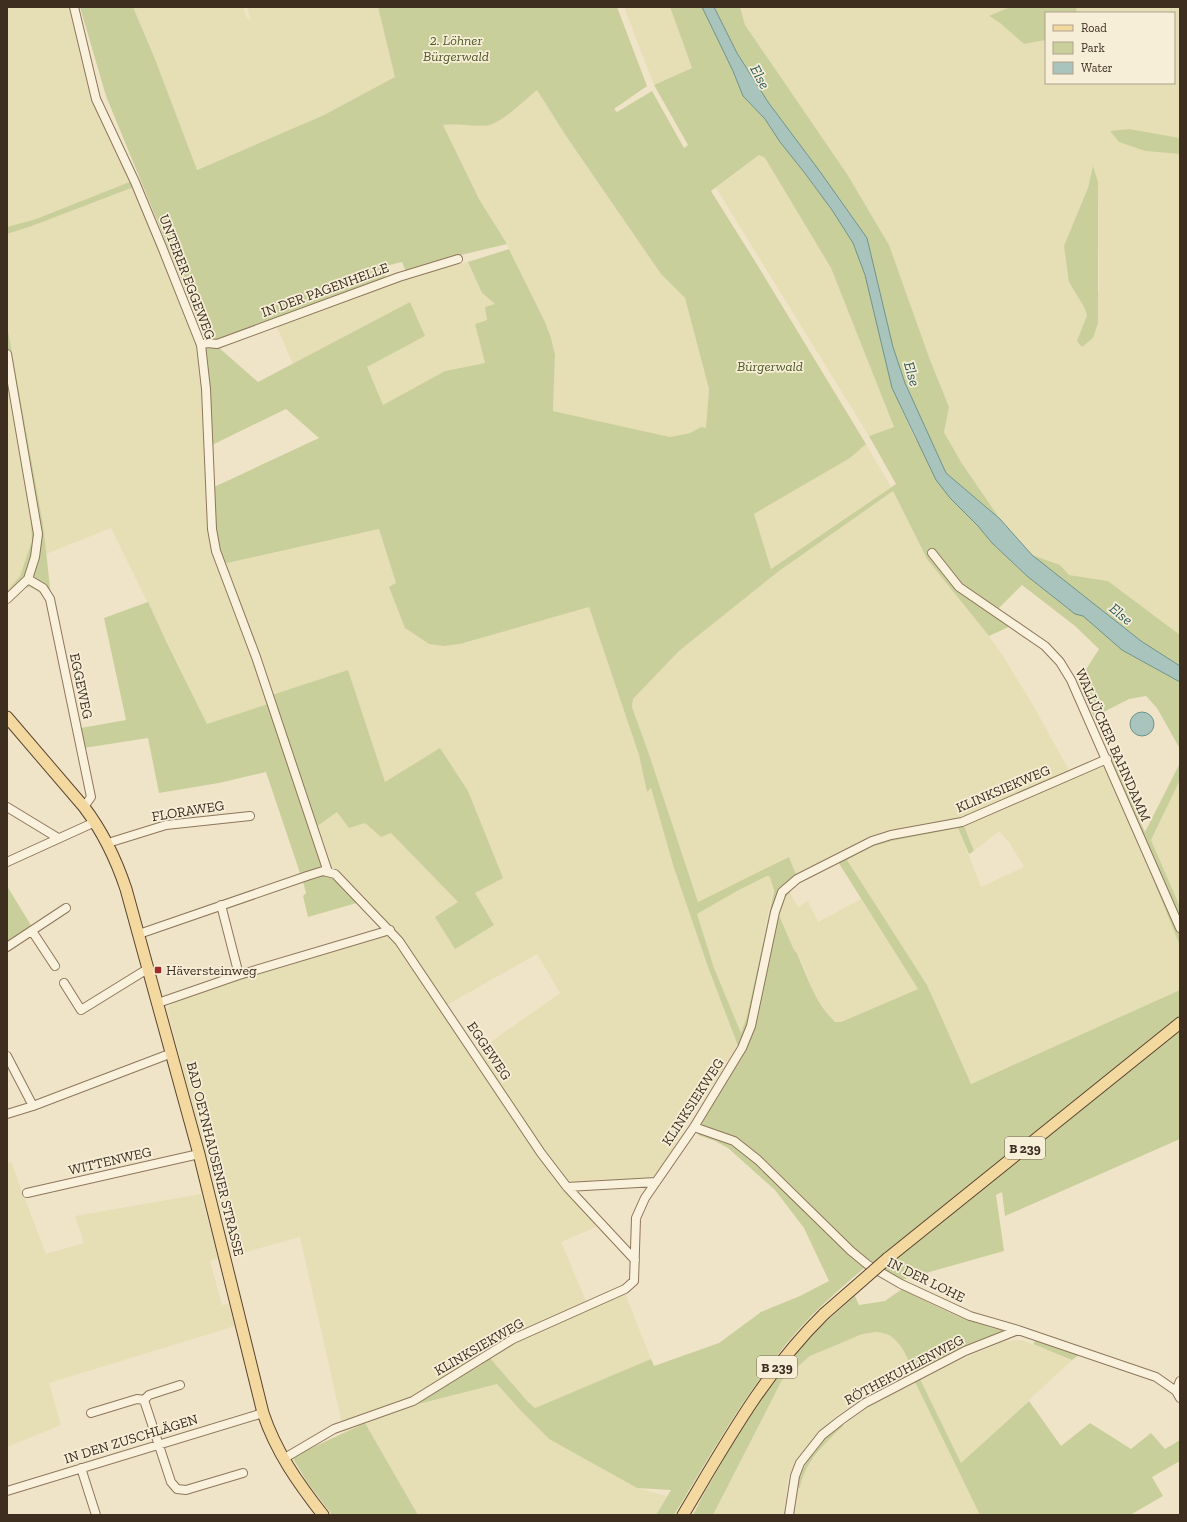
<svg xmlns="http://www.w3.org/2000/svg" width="1187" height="1522" font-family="'Zilla Slab',serif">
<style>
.farmland{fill:#e6deb5;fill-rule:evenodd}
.green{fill:#c9cf9b;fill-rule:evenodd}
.water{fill:#a9c4bc;stroke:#6f938a}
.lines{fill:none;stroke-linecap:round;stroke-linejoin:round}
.minor-casing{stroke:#8d765c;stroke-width:10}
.major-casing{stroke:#5b4430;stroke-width:13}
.minor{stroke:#faf1dc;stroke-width:8}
.major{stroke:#f3d9a0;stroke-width:11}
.major-bridge-casing{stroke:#5b4430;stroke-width:13;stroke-linecap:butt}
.major-bridge{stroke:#f3d9a0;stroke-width:11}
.poi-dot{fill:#9e2a2b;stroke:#f7eed8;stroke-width:1.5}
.labels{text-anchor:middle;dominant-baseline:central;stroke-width:3.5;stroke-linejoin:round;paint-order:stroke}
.shield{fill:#f7eed8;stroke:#756857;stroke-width:1}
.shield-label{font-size:13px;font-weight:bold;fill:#3d2e20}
.park-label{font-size:14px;font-style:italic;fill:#4d5a26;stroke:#f7eed8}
.street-label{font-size:14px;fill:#3d2e20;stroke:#f7eed8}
.poi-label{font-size:14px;fill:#3d2e20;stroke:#f7eed8;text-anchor:start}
.water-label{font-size:15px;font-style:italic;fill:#2f5d5a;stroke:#f7eed8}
</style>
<rect width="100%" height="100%" fill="#f0e4c8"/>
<path class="farmland" d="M 7,7 L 71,7 L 103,125 L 132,181 L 36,219 L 7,227 Z
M 133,7 L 243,7 L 246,16 L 251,22 L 247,7 L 378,7 L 396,77 L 324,115 L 196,170 L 155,59 Z
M 624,7 L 670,7 L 692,68 L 654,85 Z
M 740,7 L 1010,7 L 989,17 L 1000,23 L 1024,44 L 1046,40 L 1046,83 L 1174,83 L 1174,13 L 1077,13 L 1076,7 L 1180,7 L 1180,138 L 1129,129 L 1111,132 L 1119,142 L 1145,151 L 1180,154 L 1180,635 L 1108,581 L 1069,575 L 1060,565 L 1032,555 L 1000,519 L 961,462 L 944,431 L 949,407 L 930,360 L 847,174 L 745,25 ZM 1093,167 L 1098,182 L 1099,290 L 1077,341 L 1087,315 L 1084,307 L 1069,282 L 1088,188 Z
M 537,90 L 566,136 L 661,274 L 685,298 L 709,389 L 706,428 L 701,427 L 690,433 L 670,437 L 553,411 L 555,355 L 551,338 L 545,322 L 507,244 L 479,199 L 443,125 L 454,123 L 479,126 L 490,125 L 500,119 Z
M 759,155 L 765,158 L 831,268 L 894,427 L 869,436 L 716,188 Z
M 135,187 L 178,294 L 197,349 L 203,387 L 213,546 L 254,659 L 268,705 L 207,724 L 111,528 L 46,554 L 43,524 L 7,325 L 7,234 L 32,226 Z
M 468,262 L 482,293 L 486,297 L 495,304 L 486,314 L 487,320 L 475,324 L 485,363 L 445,371 L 382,406 L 367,367 L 425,336 L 410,303 L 293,364 L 276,325 L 421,273 Z
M 7,380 L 30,510 L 32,541 L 20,576 L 7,591 Z
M 866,444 L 891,487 L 771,569 L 754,514 L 850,458 Z
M 893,491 L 927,559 L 955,592 L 989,636 L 1003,656 L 1033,705 L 1070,772 L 962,821 L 891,833 L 797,877 L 789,857 L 698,902 L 650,757 L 632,707 L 633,699 L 679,651 L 779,571 Z
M 379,529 L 396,583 L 405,628 L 429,644 L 444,646 L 460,644 L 589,607 L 639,755 L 647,792 L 651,788 L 674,868 L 708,967 L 737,1045 L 716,1080 L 682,1128 L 670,1155 L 650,1182 L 564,1188 L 598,1226 L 561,1242 L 586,1301 L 622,1286 L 651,1359 L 535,1408 L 528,1402 L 490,1358 L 481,1365 L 417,1405 L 497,1384 L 521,1411 L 549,1439 L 637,1488 L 667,1496 L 656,1515 L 418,1515 L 365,1423 L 344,1432 L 300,1237 L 232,1256 L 216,1191 L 167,1009 L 172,1003 L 240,979 L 393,931 L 332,868 L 316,827 L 337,812 L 365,823 L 381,837 L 391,833 L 458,902 L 475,893 L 440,748 L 385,783 L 348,670 L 272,695 L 223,564 ZM 537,954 L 560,993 L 478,1051 L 447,1005 Z
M 1098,765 L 1104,766 L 1109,770 L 1180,946 L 1180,990 L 970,1084 L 927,985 L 847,860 L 871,847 L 892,841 L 958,828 L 981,887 L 1024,867 L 1009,842 L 999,831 L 974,851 L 964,826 Z
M 1180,780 L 1180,907 L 1151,840 Z
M 767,876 L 770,877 L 773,890 L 747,1016 L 741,1033 L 714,968 L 697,914 L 737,891 Z
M 790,893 L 798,907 L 808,901 L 818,922 L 861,899 L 918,989 L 841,1022 L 835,1022 L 828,1015 L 813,991 L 798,953 L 794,950 L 777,911 L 782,900 Z
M 11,1162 L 46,1254 L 84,1243 L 75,1216 L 201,1194 L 218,1258 L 210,1261 L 222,1305 L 229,1304 L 235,1326 L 49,1383 L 61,1425 L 7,1447 L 7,1163 Z
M 866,1333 L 887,1333 L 892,1336 L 899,1343 L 915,1373 L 851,1406 L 836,1416 L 816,1435 L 798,1459 L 788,1477 L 784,1515 L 713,1515 L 782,1380 L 810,1356 L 827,1348 Z
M 1022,1340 L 1072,1360 L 961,1463 L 920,1379 L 950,1364 L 1005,1341 Z
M 915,1382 L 980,1515 L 793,1515 L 796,1486 L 800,1487 L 804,1473 L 824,1444 L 843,1426 L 865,1409 Z"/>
<path class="green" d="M 78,7 L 100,97 L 139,181 L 204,348 L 208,346 L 217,346 L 258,382 L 410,302 L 425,336 L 367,367 L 383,405 L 445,371 L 485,363 L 475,324 L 487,320 L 485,307 L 495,304 L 482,293 L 468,262 L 509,249 L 545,322 L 551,338 L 555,355 L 553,411 L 670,437 L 690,433 L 701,427 L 706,428 L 709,389 L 685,298 L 661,274 L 566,136 L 537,90 C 526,99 502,122 490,125 C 474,128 459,122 443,125 L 479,199 L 507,244 L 457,256 L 406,272 L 402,262 L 382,267 L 386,279 L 220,341 L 208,342 L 205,337 L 106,96 L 80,7 L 133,7 L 155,59 L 197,170 L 324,115 L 395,77 L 378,7 L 617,7 L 647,86 L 614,109 L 617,112 L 652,91 L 684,148 L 688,145 L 654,85 L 692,68 L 670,7 L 702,7 L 733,71 L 743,96 L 765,119 L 780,142 L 804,172 L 832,210 L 853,243 L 865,275 L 892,388 L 915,438 L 978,526 L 992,543 L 1027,576 L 1075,614 L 1083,615 L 1122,650 L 1180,682 L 1180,749 L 1157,708 L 1146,696 L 1129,699 L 1094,717 L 1078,682 L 1099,649 L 1075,626 L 1022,585 L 997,610 L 1013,625 L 989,636 L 927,559 L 893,491 L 779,571 L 679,651 L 633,699 L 632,707 L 650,757 L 698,902 L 789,857 L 797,877 L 787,885 L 790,893 L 782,900 L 777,911 L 794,950 L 797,953 C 807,977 816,1004 835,1022 L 841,1022 L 918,989 L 835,857 L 872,839 L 962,821 L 1111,755 L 1145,832 L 1180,763 L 1180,780 L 1151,840 L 1180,907 L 1180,946 L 1109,770 L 1104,766 L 1098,765 L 964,826 L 974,851 L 969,854 L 958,828 L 892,841 L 871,847 L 847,860 L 927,985 L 971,1084 L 1180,990 L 1180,1139 L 1005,1216 L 1002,1192 L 996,1195 L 1004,1251 L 901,1280 L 859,1253 L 852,1258 L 864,1268 C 847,1283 829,1298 812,1315 C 756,1373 716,1446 674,1515 L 656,1515 L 671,1490 L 637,1488 L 549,1439 L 521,1411 L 497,1384 L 415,1405 L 481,1365 L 490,1358 L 528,1402 L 535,1408 L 651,1359 L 654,1366 L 719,1343 L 761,1312 L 800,1296 L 829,1281 L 804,1228 L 775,1190 L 728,1148 L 715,1141 L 698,1135 L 706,1114 L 742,1057 L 708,967 L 674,868 L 651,788 L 647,792 L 639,755 L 589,607 L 460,644 L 444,646 L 429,644 L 405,628 L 389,587 L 396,583 L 379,529 L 223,564 L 272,695 L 348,670 L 385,782 L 440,748 L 468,791 L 503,878 L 475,893 L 494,925 L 455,949 L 435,917 L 458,902 L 391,833 L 381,837 L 365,823 L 349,828 L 337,812 L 316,827 L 332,868 L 321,868 L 300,873 L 266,772 L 219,783 L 159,793 L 148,738 L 84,748 L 81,728 L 126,720 L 104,618 L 148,602 L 166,641 L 207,724 L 268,704 L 254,659 L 217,563 L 203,387 L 197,349 L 178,294 L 134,187 L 32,226 L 7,234 L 7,227 L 36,219 L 132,181 L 103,125 L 92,97 ZM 759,155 L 765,158 L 831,268 L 894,427 L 869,436 L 896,484 L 771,569 L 754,514 L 850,458 L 866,444 L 753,258 L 711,191 ZM 286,409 L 319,438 L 214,487 L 212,445 ZM 767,876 L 770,877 L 774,891 L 747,1016 L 741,1033 L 714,968 L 697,914 L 737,891 Z
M 714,7 L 740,7 L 745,25 L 847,174 L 889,245 L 930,360 L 949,407 L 944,432 L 961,462 L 1000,519 L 946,473 L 905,383 L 893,347 L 867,238 L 821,173 L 768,102 L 737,53 Z
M 1010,7 L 1076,7 L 1077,13 L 1046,13 L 1046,40 L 1024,44 L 1000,23 L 989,16 Z
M 1129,129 L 1180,138 L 1180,154 L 1145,151 L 1119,142 L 1110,131 Z
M 1093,166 L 1098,182 L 1098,323 L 1093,338 L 1082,347 L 1077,341 L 1087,315 L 1084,307 L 1069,282 L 1064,246 L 1088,188 Z
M 7,325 L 43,524 L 51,596 L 44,595 L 30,587 L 24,588 L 7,604 L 7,591 L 20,576 L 32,541 L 30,510 L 7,380 Z
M 1032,555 L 1060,565 L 1069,575 L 1108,581 L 1180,635 L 1180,666 L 1141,641 Z
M 319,875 L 332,875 L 360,902 L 308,917 L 303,896 L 306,893 L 303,882 L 308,878 Z
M 7,886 L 32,927 L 7,943 Z
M 902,1289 C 937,1307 967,1323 1006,1331 L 963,1347 L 915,1373 C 901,1347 896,1324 860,1335 L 810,1356 L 782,1380 L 713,1515 L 693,1515 L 702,1497 L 754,1407 L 794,1354 L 813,1333 L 855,1296 L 859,1305 L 885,1301 Z
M 1035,1341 L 1038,1341 L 1079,1355 L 1072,1360 L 1033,1344 Z
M 920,1379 L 961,1463 L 1029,1401 L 1061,1446 L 1090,1423 L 1131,1449 L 1151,1433 L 1165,1449 L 1180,1440 L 1180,1461 L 1152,1477 L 1163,1496 L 1130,1515 L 980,1515 L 915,1382 Z
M 365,1423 L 418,1515 L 332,1515 L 307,1482 L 292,1457 Z
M 841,1423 L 843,1426 C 825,1443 804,1463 800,1488 L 796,1486 C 805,1459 819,1442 841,1423 Z"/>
<path class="water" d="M 702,7 L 714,7 L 737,53 L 768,102 L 821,173 L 867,238 L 893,347 L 905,383 L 946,473 L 1000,519 L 1032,555 L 1141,641 L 1180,666 L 1180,682 L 1122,650 L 1083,616 L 1075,614 L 1027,576 L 992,543 L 978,526 L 950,498 L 936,480 L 892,388 L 865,275 L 853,243 L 832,210 L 804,172 L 780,142 L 765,119 L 743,96 L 733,71 Z
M1130 724a12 12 0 1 1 24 0a12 12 0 1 1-24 0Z"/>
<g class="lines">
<defs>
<path id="minor" d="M 74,7 L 96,99 L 135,182 L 162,247 L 201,345 L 206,389 L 212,529 L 216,551 L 256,657 L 328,872
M 201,345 L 207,343 L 217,344 L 399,277 L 458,259
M 7,354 L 38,534 L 35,557 L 28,579 L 7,599
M 932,553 L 959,587 L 1045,646 L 1060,662 L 1071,680 L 1180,928
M 28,579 L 43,588 L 50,599 L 91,797 L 84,807
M 7,807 L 58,838
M 108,843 L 166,825 L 250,816
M 7,862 L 95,822
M 221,905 L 239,975
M 32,931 L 55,966
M 139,934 L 307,876 L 323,871 L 335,874 L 399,941 L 541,1153 L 567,1187 L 635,1260
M 7,947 L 66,908
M 64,983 L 81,1010 L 149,968
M 158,1003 L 239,975 L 390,930
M 7,1056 L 33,1106
M 7,1114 L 33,1106 L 172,1053
M 694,1127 L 734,1141 L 758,1160 L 851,1251 L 868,1265 L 901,1284 L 970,1316 L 1018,1330 L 1156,1377 L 1176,1391 L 1180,1398
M 567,1187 L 656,1182
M 27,1193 L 199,1154
M 1176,1391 L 1180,1381
M 144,1400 L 171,1482 L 177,1489 L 186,1490 L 243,1473
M 91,1413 L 137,1399 L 144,1400 L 149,1395 L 180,1385
M 283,1459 L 334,1429 L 413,1401 L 513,1339 L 625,1289 L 634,1281 L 636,1218 L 645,1198 L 694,1127 L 742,1048 L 751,1026 L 775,912 L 782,892 L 797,879 L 872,841 L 891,835 L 962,822 L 1107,759
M 81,1468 L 96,1515
M 7,1491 L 263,1413
M 789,1515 L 795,1476 L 800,1463 L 822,1435 L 841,1420 L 865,1403 L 965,1351 L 1018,1330"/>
<path id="major" d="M 7,717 L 84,807 C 103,832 116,859 126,889 L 199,1154 L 263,1413 C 276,1452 298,1483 323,1515
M 888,1258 L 1180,1023
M 683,1515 C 726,1443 764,1373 824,1314"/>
</defs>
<use href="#minor" class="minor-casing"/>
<use href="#major" class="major-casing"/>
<use href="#minor" class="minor"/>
<use href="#major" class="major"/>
<defs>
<path id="major-bridge" d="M 824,1314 L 888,1258"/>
</defs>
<use href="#major-bridge" class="major-bridge-casing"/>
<use href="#major-bridge" class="major-bridge"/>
</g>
<rect class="poi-dot" x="154" y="966" width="8" height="8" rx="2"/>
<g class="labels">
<g class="shield">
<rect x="1005" y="1137" width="40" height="22" rx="3"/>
<rect x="757" y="1356" width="40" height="22" rx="3"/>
</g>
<g class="shield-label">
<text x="1025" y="1148">B 239</text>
<text x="777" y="1367">B 239</text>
</g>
<g class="park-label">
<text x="456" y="40">2. Löhner<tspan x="456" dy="16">Bürgerwald</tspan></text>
<text x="770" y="366">Bürgerwald</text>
</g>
<g class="street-label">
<text transform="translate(187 277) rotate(69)">UNTERER EGGEWEG</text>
<text transform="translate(325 290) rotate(-20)">IN DER PAGENHELLE</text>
<text transform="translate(81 686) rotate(78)">EGGEWEG</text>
<text transform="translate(1113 745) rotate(66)">WALLÜCKER BAHNDAMM</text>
<text transform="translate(1003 789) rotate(-23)">KLINKSIEKWEG</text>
<text transform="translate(188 811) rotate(-9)">FLORAWEG</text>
<text transform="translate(489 1051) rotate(56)">EGGEWEG</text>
<text transform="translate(693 1102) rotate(-57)">KLINKSIEKWEG</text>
<text transform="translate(215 1159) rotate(76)">BAD OEYNHAUSENER STRASSE</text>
<text transform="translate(110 1161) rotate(-13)">WITTENWEG</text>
<text transform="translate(926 1280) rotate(26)">IN DER LOHE</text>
<text transform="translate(479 1347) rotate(-30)">KLINKSIEKWEG</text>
<text transform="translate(904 1370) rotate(-28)">RÖTHEKUHLENWEG</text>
<text transform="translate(131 1439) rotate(-17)">IN DEN ZUSCHLÄGEN</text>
</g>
<g class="poi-label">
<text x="166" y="970">Häversteinweg</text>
</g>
<g class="water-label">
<text transform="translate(760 77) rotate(62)">Else</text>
<text transform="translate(912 374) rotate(74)">Else</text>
<text transform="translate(1121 614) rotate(39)">Else</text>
</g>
</g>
<rect width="1187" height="1522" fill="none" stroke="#3d2e20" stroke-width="16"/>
<rect x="1045" y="12" width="130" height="72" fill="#f7eed8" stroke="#ada18e"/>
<rect x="1053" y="25" width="20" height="6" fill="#f3d9a0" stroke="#ada18e"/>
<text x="1081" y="32" font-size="12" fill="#3d2e20">Road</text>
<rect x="1053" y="42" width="20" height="12" fill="#c9cf9b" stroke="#ada18e"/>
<text x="1081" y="52" font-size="12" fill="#3d2e20">Park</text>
<rect x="1053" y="62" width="20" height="12" fill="#a9c4bc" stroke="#ada18e"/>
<text x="1081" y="72" font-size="12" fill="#3d2e20">Water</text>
</svg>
